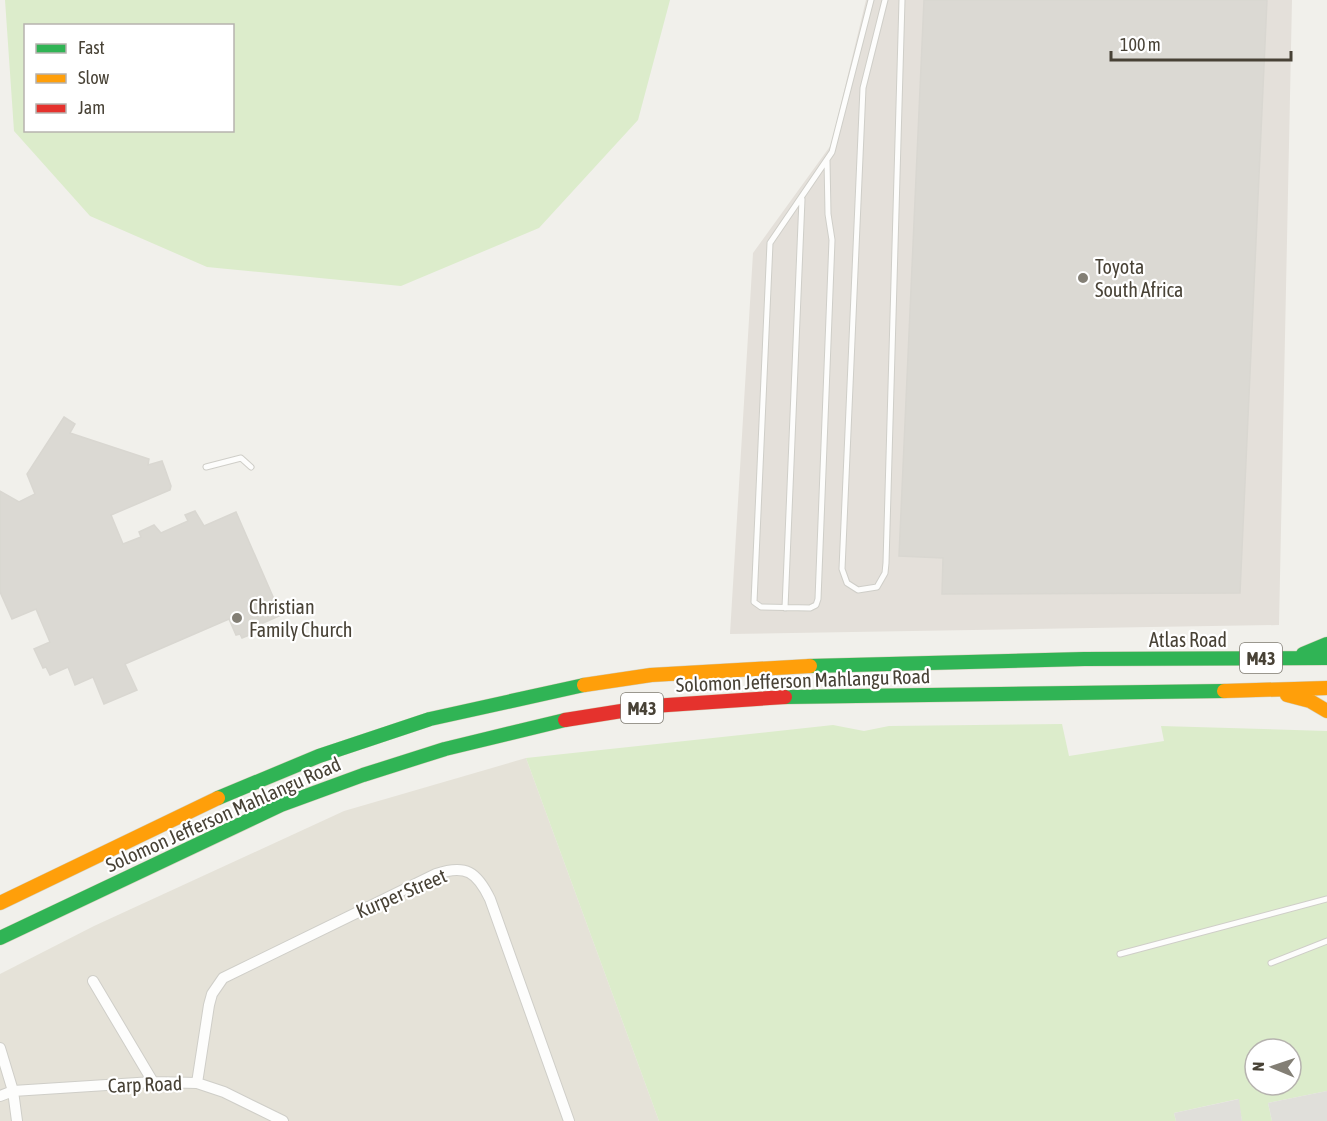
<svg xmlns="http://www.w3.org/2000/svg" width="1327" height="1121" font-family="'Asap Condensed',sans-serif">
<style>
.residential{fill:#e5e2d8}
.industrial{fill:#e4e0da}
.green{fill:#dceccb;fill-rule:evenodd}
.parking{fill:#e0dfda}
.building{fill:#dbd9d3;stroke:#d9d7d1;stroke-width:1.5}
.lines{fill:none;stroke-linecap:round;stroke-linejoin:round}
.lane-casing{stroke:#cfcec8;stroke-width:7}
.street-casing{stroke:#cfcec8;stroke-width:12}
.fast-casing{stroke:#d4ceb8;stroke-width:15}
.slow-casing{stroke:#d4ceb8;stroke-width:15}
.jam-casing{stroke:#d4ceb8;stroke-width:15}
.lane{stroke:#fdfdfc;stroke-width:5}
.street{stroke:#fdfdfc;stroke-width:10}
.fast{stroke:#30b455;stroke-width:14}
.slow{stroke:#ff9f0a;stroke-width:14}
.jam{stroke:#e5322d;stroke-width:14}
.poi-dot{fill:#837f75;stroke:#fff;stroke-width:2}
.labels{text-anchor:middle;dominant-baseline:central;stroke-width:4.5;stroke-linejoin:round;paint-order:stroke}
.shield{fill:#fff;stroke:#7f7b72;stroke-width:1.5}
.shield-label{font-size:18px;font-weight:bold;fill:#484236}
.poi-label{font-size:20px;fill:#484236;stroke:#fff;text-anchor:start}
.street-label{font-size:20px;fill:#484236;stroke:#fff}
</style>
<rect width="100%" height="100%" fill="#f1f0eb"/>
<path class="residential" d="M 526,758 L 659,1121 L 0,1121 L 0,974 L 94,926 L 344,811 Z"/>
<path class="industrial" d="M 866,0 L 1292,0 L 1279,625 L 730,634 L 753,253 L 831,145 Z"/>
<path class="green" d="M 5,0 L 670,0 L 638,120 L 539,228 L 401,286 L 207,267 L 90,216 L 14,131 ZM 26,26 L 232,26 L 232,130 L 26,130 Z
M 1062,724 L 1069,756 L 1164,741 L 1161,726 L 1327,731 L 1327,1091 L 1268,1103 L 1272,1121 L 1242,1121 L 1238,1099 L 1174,1113 L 1176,1121 L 659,1121 L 526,758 L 833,725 L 864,731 L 889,726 ZM 1255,1049 L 1291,1049 L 1291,1085 L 1255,1085 Z"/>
<path class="parking" d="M 1327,1091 L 1327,1121 L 1272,1121 L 1268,1103 Z
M 1239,1099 L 1242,1121 L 1176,1121 L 1174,1113 Z"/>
<path class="building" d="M 924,0 L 1267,0 L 1240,593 L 942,594 L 943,558 L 899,556 Z
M 64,417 L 75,424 L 70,433 L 149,459 L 148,465 L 162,461 L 165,469 L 171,486 L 170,490 L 111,515 L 123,544 L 141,537 L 139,532 L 154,525 L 161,533 L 188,521 L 185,515 L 195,511 L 204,526 L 236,512 L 281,615 L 254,627 L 252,634 L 242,638 L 240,634 L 236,635 L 229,619 L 125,664 L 137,690 L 104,704 L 93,677 L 75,685 L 68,667 L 50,675 L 46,667 L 43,668 L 34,649 L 50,642 L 36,609 L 12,619 L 0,592 L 0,491 L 19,502 L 35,494 L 27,474 Z"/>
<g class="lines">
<defs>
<path id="lane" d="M 885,0 L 863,88 L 842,569 L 847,583 L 858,590 L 877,587 L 885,573 L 886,563 L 902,0
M 827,160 L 828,214 L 832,240 L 818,599 L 816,605 L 810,608 L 761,607 L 754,602 L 770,243 L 832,152 L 871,0
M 206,467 L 241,458 L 251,467
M 785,608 L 802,199
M 1120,954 L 1327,899
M 1271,963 L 1327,941"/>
<path id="street" d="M 93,981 L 153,1082
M 0,1048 L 13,1091 L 17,1121
M 197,1083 L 209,1005 L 212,994 L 223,978 L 436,874 C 466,864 477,872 490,899 L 569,1121
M 0,1096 L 13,1091 L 153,1082 L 197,1083 L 224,1092 L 283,1121"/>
<path id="fast" d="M 1303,654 L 1327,644
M 810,666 L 1084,659 L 1327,658
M 785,697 L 1224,691
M 218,798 L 319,756 L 430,719 L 584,685
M 0,938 L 281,805 L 363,775 L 445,749 L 565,720"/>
<path id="slow" d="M 584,685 L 651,675 L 810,666
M 1224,691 L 1327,688
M 1287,695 L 1310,701 L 1327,711
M 0,903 L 218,798"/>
<path id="jam" d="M 565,720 L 653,706 L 785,697"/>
</defs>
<use href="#lane" class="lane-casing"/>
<use href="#street" class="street-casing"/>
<use href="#fast" class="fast-casing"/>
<use href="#slow" class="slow-casing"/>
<use href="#jam" class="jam-casing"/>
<use href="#lane" class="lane"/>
<use href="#street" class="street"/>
<use href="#fast" class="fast"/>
<use href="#slow" class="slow"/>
<use href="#jam" class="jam"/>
</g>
<g class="poi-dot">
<circle cx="1083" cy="278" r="6"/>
<circle cx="237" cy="618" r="6"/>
</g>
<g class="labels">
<g class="shield">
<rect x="1240" y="643" width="42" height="30" rx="4.5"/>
<rect x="621" y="693" width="42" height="30" rx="4.5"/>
</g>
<g class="shield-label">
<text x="1261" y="658">M43</text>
<text x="642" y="708">M43</text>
</g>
<g class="poi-label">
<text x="1095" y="266">Toyota<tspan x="1095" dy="23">South Africa</tspan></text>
<text x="249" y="606">Christian<tspan x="249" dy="23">Family Church</tspan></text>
</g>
<g class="street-label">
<text x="1188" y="639">Atlas Road</text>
<text transform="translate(803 680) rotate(-2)">Solomon Jefferson Mahlangu Road</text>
<text transform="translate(223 814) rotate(-24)">Solomon Jefferson Mahlangu Road</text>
<text transform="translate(401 893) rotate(-23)">Kurper Street</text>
<text transform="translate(145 1084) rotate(-2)">Carp Road</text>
</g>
</g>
<rect x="24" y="24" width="210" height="108" fill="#ffffff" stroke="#b6b3af" stroke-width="1.5"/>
<rect x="36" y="44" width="30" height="9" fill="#30b455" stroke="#b6b3af" stroke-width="1.5"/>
<text x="78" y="54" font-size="18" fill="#484236">Fast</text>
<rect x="36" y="74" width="30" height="9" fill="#ff9f0a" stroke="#b6b3af" stroke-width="1.5"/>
<text x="78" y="84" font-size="18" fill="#484236">Slow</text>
<rect x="36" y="104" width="30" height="9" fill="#e5322d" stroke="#b6b3af" stroke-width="1.5"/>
<text x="78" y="114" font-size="18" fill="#484236">Jam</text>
<g transform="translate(1273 1067) rotate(272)"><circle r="28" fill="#ffffff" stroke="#b6b3af" stroke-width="1.5"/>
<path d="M0-4.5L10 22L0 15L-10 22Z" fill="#837f75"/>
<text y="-9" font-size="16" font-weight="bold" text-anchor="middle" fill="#484236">N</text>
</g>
<path d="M1111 51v9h180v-9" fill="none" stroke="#484236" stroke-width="3"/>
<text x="1120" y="51" font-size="18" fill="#484236" stroke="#ffffff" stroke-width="4.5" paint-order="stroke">100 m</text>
</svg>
